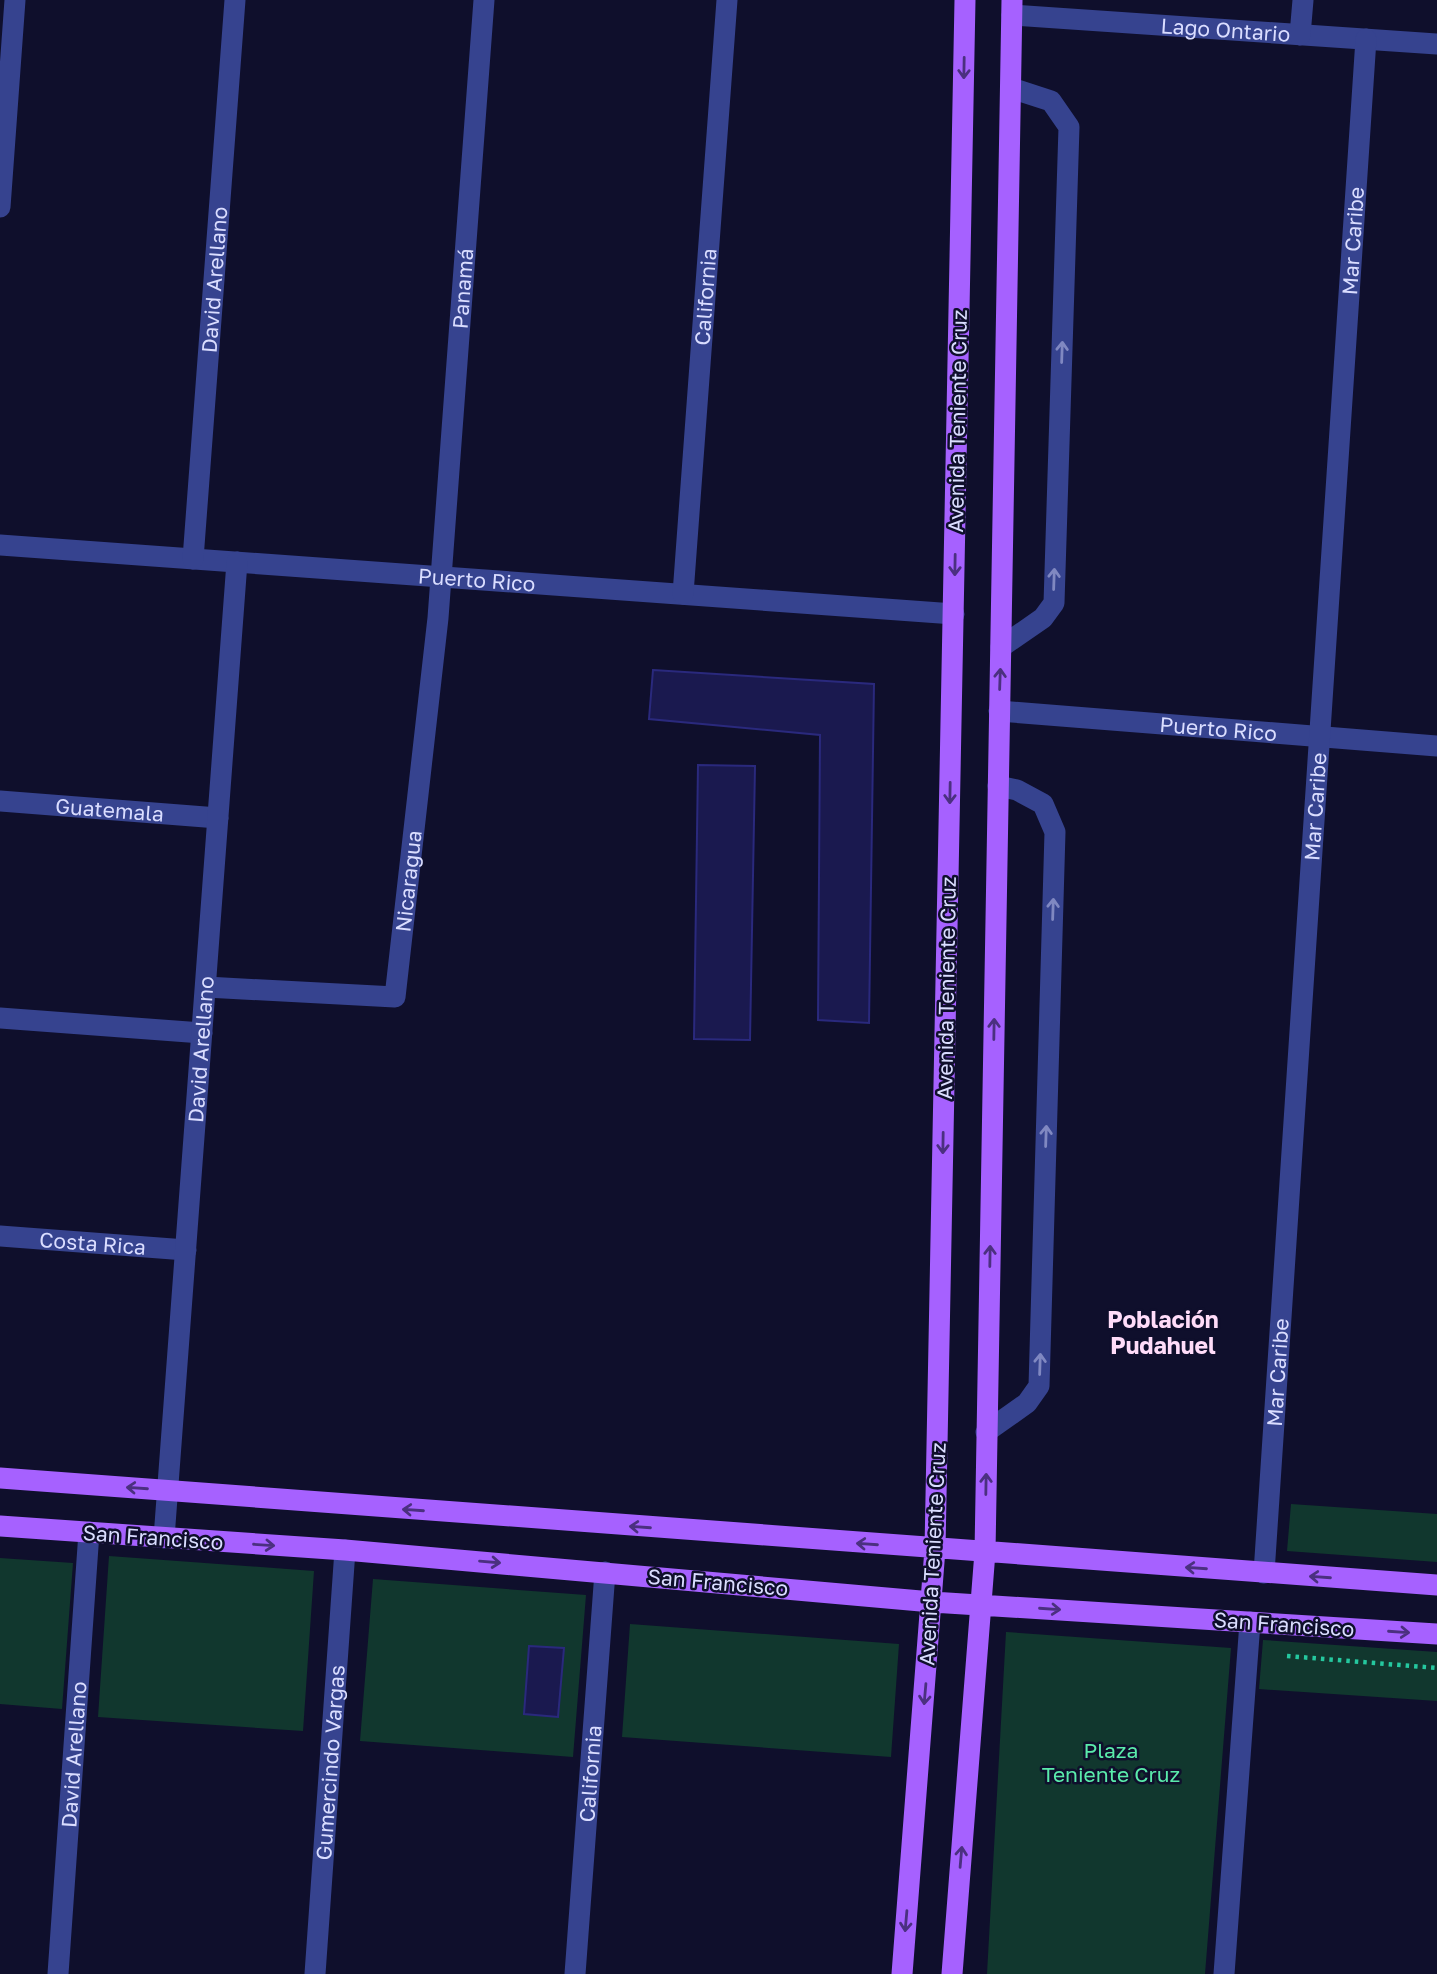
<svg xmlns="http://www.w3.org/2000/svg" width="1437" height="1974" font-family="'Golos Text',sans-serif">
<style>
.green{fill:#11372e}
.building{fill:#1a194f;stroke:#2a297d;stroke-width:2}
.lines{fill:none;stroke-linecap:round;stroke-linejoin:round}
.path{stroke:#25c89f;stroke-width:4.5;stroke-dasharray:3.5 5;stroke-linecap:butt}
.minor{stroke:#36438f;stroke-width:21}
.major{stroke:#a661ff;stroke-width:21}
.oneway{stroke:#4b3080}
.oneway2{stroke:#8088c1}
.labels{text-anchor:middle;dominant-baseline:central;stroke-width:5;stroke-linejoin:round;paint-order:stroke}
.street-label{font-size:21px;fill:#daddff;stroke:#0f0f2c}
.park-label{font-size:21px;fill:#5aebab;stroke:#0f0f2c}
.neighbourhood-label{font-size:23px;font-weight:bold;fill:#ffdcf9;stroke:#0f0f2c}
</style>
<rect width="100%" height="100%" fill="#0f0f2c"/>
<path class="green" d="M 1291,1504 L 1437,1514 L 1437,1562 L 1287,1551 Z
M 109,1556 L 314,1571 L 303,1731 L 98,1717 Z
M 0,1558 L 73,1563 L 62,1709 L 0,1704 Z
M 373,1579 L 586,1595 L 573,1757 L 360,1741 Z
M 630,1624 L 899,1644 L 891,1757 L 622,1737 Z
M 1006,1632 L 1231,1648 L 1205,1974 L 987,1974 Z
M 1263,1640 L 1437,1652 L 1437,1701 L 1259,1689 Z"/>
<path class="building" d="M 653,670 L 874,684 L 869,1023 L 818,1020 L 820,735 L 649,719 Z
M 698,765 L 755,766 L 750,1040 L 694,1039 Z
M 529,1646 L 564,1648 L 558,1717 L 524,1714 Z"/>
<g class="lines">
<path class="path" d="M 1287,1656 L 1437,1668"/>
<g class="minor">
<path id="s1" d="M 1012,15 L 1437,44"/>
<path d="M 1300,35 L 1303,0"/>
<path d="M 0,207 L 15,0"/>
<path id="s2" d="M 0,545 L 954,614"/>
<path id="s3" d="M 193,559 L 235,0"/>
<path id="s4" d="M 683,594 L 727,0"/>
<path d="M 1001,647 L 1043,618 L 1054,603 L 1069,127 L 1051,101 L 1011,88"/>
<path id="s5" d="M 999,711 L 1437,746"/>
<path id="s6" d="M 0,801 L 218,818"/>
<path id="s7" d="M 206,987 L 395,997 L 438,618 L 484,0"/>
<path d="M 0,1018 L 202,1033"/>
<path id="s8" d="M 0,1236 L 186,1250"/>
<path d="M 986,1432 L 1027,1403 L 1039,1386 L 1055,832 L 1043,804 L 1017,790 L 998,786"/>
<path id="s9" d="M 164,1538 L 237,562"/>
<path id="s10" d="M 1264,1573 L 1366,39"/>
<path id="s11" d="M 58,1974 L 89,1532"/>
<path id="s12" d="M 315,1974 L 345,1550"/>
<path id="s13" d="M 575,1974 L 605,1572"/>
<path d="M 1224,1974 L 1250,1622"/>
</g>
<path class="major" d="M 0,1478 L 1437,1585
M 0,1526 L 345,1550 L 932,1602 L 1437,1634
M 902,1974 L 935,1549 L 965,0
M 952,1974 L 985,1552 L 1012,0"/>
</g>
<defs><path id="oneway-shaft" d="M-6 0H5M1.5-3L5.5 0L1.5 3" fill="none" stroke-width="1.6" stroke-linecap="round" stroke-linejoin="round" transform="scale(1.75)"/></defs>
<g class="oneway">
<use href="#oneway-shaft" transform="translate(964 68) rotate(91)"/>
<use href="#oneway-shaft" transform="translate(955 565) rotate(91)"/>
<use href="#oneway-shaft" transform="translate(1000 679) rotate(-88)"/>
<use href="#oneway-shaft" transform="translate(950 793) rotate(91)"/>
<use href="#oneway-shaft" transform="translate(994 1029) rotate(-89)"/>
<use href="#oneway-shaft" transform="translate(943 1143) rotate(91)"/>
<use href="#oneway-shaft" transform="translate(990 1256) rotate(-89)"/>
<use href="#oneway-shaft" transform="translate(986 1484) rotate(-89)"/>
<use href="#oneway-shaft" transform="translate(137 1488) rotate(-176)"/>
<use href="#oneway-shaft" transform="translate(413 1510) rotate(-176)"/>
<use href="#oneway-shaft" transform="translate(640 1527) rotate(-176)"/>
<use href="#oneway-shaft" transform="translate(867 1544) rotate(-176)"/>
<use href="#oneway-shaft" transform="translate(264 1545) rotate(4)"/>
<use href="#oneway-shaft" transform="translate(490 1562) rotate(5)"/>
<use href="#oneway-shaft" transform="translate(1196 1568) rotate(-176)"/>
<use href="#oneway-shaft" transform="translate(1320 1577) rotate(-176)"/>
<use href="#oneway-shaft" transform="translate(1050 1609) rotate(4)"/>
<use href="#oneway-shaft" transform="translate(1399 1632) rotate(4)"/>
<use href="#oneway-shaft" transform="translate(925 1694) rotate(95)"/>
<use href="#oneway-shaft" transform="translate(961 1857) rotate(-85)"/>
<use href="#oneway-shaft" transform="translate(906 1921) rotate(95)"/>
</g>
<g class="oneway2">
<use href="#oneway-shaft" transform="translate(1062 352) rotate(-88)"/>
<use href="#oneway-shaft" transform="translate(1054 579) rotate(-88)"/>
<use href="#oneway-shaft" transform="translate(1053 909) rotate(-88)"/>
<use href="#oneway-shaft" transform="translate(1046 1136) rotate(-88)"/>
<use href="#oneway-shaft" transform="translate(1040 1364) rotate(-88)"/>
</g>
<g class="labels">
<g class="street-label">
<text stroke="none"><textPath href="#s1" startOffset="214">Lago Ontario</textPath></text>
<text stroke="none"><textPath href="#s10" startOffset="1335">Mar Caribe</textPath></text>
<text stroke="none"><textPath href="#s3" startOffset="280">David Arellano</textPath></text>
<text stroke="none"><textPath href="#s7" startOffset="901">Panamá</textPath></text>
<text stroke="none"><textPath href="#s4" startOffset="298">California</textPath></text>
<text transform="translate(957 421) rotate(-89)">Avenida Teniente Cruz</text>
<text stroke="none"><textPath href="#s2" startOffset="478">Puerto Rico</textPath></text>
<text stroke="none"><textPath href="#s5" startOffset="220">Puerto Rico</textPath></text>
<text stroke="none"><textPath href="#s10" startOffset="768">Mar Caribe</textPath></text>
<text stroke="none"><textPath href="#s6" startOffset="110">Guatemala</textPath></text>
<text stroke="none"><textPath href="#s7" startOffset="306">Nicaragua</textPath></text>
<text transform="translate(946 988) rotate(-89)">Avenida Teniente Cruz</text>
<text stroke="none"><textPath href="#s9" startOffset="490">David Arellano</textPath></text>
<text stroke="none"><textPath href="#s8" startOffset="93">Costa Rica</textPath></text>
<text stroke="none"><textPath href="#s10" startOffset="201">Mar Caribe</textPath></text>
<text transform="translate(153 1537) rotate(4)">San Francisco</text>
<text transform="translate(932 1554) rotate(-87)">Avenida Teniente Cruz</text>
<text transform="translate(718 1582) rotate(5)">San Francisco</text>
<text transform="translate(1284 1624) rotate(4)">San Francisco</text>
<text stroke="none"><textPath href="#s11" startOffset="220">David Arellano</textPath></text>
<text stroke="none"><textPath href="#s12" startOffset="212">Gumercindo Vargas</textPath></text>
<text stroke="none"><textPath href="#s13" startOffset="201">California</textPath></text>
</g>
<g class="park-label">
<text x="1111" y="1750">Plaza<tspan x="1111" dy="24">Teniente Cruz</tspan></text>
</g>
<g class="neighbourhood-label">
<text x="1163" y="1319">Población<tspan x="1163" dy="26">Pudahuel</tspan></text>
</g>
</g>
</svg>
